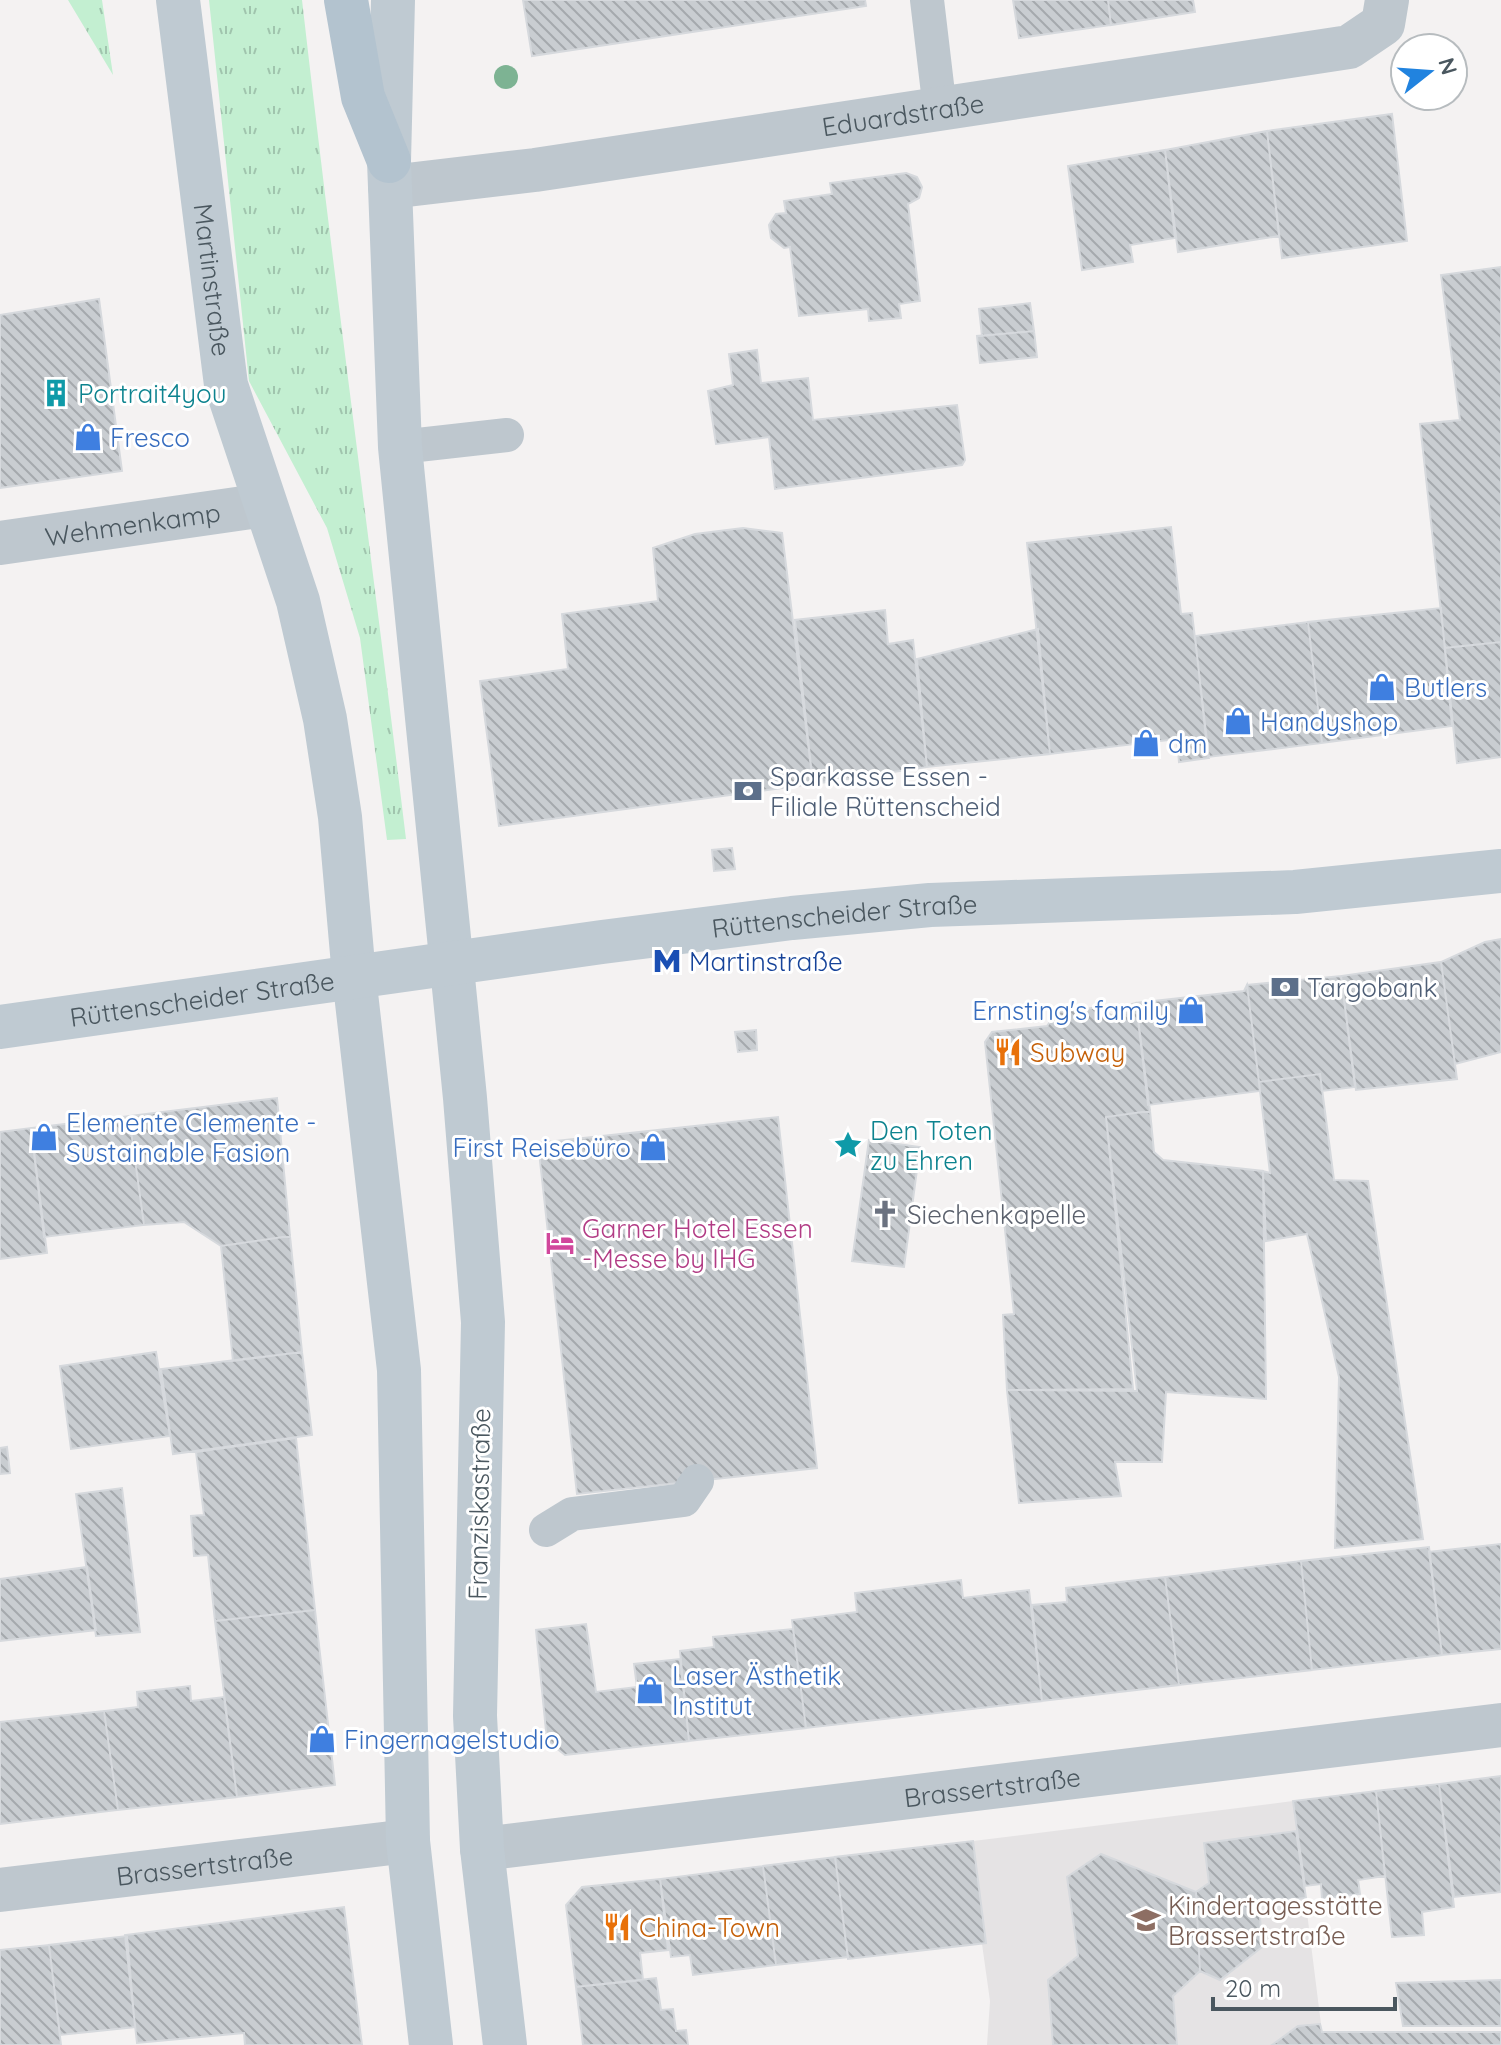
<svg xmlns="http://www.w3.org/2000/svg" width="1501" height="2045" font-family="Quicksand,sans-serif">
<style>
.education{fill:#e5e3e4}
.grass{fill:url(#grass-tufts)}
.building{fill:url(#building-back-hatch);stroke:#d6d9dd;stroke-width:2}
.lines{fill:none;stroke-linecap:round;stroke-linejoin:round}
.lane{stroke:#bec7ce;stroke-width:34}
.street{stroke:#bec7ce;stroke-width:44}
.secondary{stroke:#bfcad2;stroke-width:44}
.primary{stroke:#b3c3cf;stroke-width:44}
.tree{fill:#7db393}
.labels{text-anchor:middle;dominant-baseline:central;stroke-width:6;stroke-linejoin:round;paint-order:stroke}
.street-label{font-size:26px;fill:#4a575f;stroke:#fff}
.culture-label{font-size:26px;fill:#0d838f;stroke:#fff;text-anchor:start}
.shop-label{font-size:26px;fill:#366cbe;stroke:#fff;text-anchor:start}
.service-label{font-size:26px;fill:#4e5e75;stroke:#fff;text-anchor:start}
.transit-label{font-size:26px;fill:#164399;stroke:#fff;text-anchor:start}
.food-label{font-size:26px;fill:#c56008;stroke:#fff;text-anchor:start}
.worship-label{font-size:26px;fill:#5b616d;stroke:#fff;text-anchor:start}
.hotel-label{font-size:26px;fill:#b23c85;stroke:#fff;text-anchor:start}
.education-label{font-size:26px;fill:#785e54;stroke:#fff;text-anchor:start}
</style>
<defs>
<pattern id="grass-tufts" width="24" height="20" patternUnits="userSpaceOnUse" patternTransform="scale(2)"><rect width="24" height="20" fill="#c3efd1"/><path d="M3 7l-1-3M5 7V3M7 7l1-3M15 17l-1-3M17 17v-4M19 17l1-3" fill="none" stroke="#a0c4ad"/></pattern>
<pattern id="building-back-hatch" width="6" height="6" patternUnits="userSpaceOnUse" patternTransform="scale(2)"><rect width="6" height="6" fill="#c9cdd1"/><path d="M-1 5l2 2M0 0l6 6M5-1l2 2" fill="none" stroke="#a5a9ad"/></pattern>
</defs>
<rect width="100%" height="100%" fill="#f4f2f2"/>
<path class="education" d="M 1293,1801 L 1322,2032 L 1360,2031 L 1362,2045 L 987,2045 L 990,2001 L 982,1944 L 986,1943 L 973,1841 Z"/>
<path class="grass" d="M 68,0 L 102,0 L 113,75 Z
M 209,0 L 302,0 C 334,280 372,559 406,839 L 387,840 L 360,638 L 327,528 L 249,381 Z"/>
<path class="building" d="M 523,0 L 865,0 L 866,6 L 532,56 Z
M 1013,0 L 1108,0 L 1111,25 L 1019,38 Z
M 1108,0 L 1193,0 L 1195,12 L 1111,25 Z
M 1392,114 L 1407,241 L 1282,258 L 1267,131 Z
M 1267,131 L 1279,236 L 1178,252 L 1165,150 Z
M 1165,150 L 1175,238 L 1130,245 L 1133,262 L 1082,270 L 1068,166 Z
M 906,173 L 917,177 L 922,187 L 919,198 L 908,204 L 920,301 L 899,304 L 901,318 L 869,321 L 868,309 L 799,316 L 790,247 L 784,248 L 771,238 L 769,225 L 776,214 L 786,213 L 784,201 L 832,194 L 830,183 Z
M 1501,267 L 1501,642 L 1445,648 L 1420,424 L 1460,420 L 1441,275 Z
M 99,299 L 122,471 L 0,488 L 0,315 Z
M 1030,303 L 1034,331 L 982,336 L 979,309 Z
M 1034,331 L 1037,357 L 980,363 L 977,336 Z
M 757,350 L 761,383 L 808,378 L 813,420 L 957,405 L 965,460 L 962,465 L 775,489 L 769,437 L 716,444 L 708,391 L 733,385 L 729,354 Z
M 1171,527 L 1181,614 L 1192,613 L 1209,758 L 1179,762 L 1177,739 L 1050,754 L 1027,543 Z
M 743,528 L 782,533 L 813,784 L 499,826 L 480,681 L 568,669 L 562,614 L 658,601 L 653,548 L 695,534 Z
M 1441,608 L 1452,726 L 1322,743 L 1308,622 Z
M 885,610 L 888,644 L 913,640 L 927,767 L 813,784 L 795,620 Z
M 1308,622 L 1322,743 L 1208,757 L 1195,636 Z
M 1038,629 L 1050,754 L 927,767 L 917,659 Z
M 1501,642 L 1501,757 L 1457,763 L 1445,648 Z
M 732,848 L 735,869 L 714,871 L 712,850 Z
M 1501,939 L 1501,1052 L 1455,1064 L 1441,962 L 1485,942 Z
M 1441,962 L 1457,1079 L 1356,1090 L 1341,976 Z
M 1341,976 L 1355,1087 L 1322,1091 L 1320,1074 L 1259,1082 L 1247,985 Z
M 1247,985 L 1260,1091 L 1148,1105 L 1136,1003 L 1244,991 Z
M 1136,1003 L 1150,1111 L 1106,1117 L 1133,1389 L 1007,1390 L 1003,1315 L 1014,1314 L 985,1042 L 992,1032 L 1047,1026 L 1057,1012 L 1101,1007 L 1111,1015 L 1132,1012 L 1132,1004 Z
M 756,1030 L 757,1050 L 738,1052 L 735,1032 Z
M 1320,1074 L 1334,1180 L 1368,1181 L 1423,1539 L 1335,1548 L 1339,1377 L 1307,1234 L 1266,1241 L 1263,1171 L 1270,1173 L 1259,1082 Z
M 277,1098 L 290,1236 L 221,1246 L 184,1222 L 144,1225 L 129,1116 Z
M 1150,1111 L 1154,1152 L 1163,1160 L 1263,1171 L 1266,1399 L 1166,1392 L 1162,1462 L 1115,1462 L 1121,1496 L 1019,1503 L 1007,1390 L 1137,1391 L 1106,1117 Z
M 129,1116 L 144,1225 L 44,1237 L 31,1128 Z
M 778,1117 L 817,1468 L 577,1494 L 538,1143 Z
M 31,1128 L 47,1253 L 0,1259 L 0,1132 Z
M 869,1140 L 920,1147 L 904,1267 L 852,1261 Z
M 290,1236 L 302,1352 L 233,1361 L 221,1246 Z
M 156,1352 L 170,1436 L 71,1449 L 60,1366 Z
M 302,1352 L 312,1435 L 173,1454 L 161,1369 Z
M 296,1438 L 315,1610 L 215,1621 L 208,1555 L 194,1556 L 191,1516 L 204,1515 L 196,1452 Z
M 7,1447 L 10,1473 L 0,1474 L 0,1448 Z
M 122,1488 L 140,1632 L 96,1636 L 76,1494 Z
M 1501,1544 L 1501,1649 L 1442,1655 L 1429,1552 Z
M 1429,1547 L 1442,1655 L 1312,1670 L 1301,1561 Z
M 1301,1561 L 1312,1670 L 1179,1685 L 1165,1577 Z
M 87,1567 L 96,1630 L 0,1641 L 0,1579 Z
M 1165,1577 L 1179,1685 L 1042,1701 L 1032,1605 L 1067,1602 L 1066,1588 Z
M 961,1580 L 963,1598 L 1029,1590 L 1042,1701 L 806,1728 L 792,1620 L 857,1612 L 855,1593 Z
M 315,1610 L 335,1785 L 237,1797 L 215,1621 Z
M 586,1624 L 596,1692 L 637,1687 L 634,1664 L 680,1659 L 689,1741 L 565,1755 L 547,1741 L 536,1630 Z
M 793,1629 L 806,1728 L 689,1741 L 680,1651 L 714,1647 L 713,1637 Z
M 190,1686 L 191,1701 L 224,1697 L 237,1797 L 118,1810 L 104,1711 L 138,1707 L 137,1692 Z
M 104,1711 L 118,1810 L 0,1824 L 0,1722 Z
M 1501,1776 L 1501,1892 L 1454,1897 L 1439,1784 Z
M 1439,1784 L 1454,1907 L 1422,1912 L 1424,1935 L 1392,1937 L 1376,1791 Z
M 1376,1791 L 1385,1876 L 1358,1880 L 1360,1894 L 1322,1899 L 1321,1884 L 1305,1886 L 1293,1801 Z
M 1296,1831 L 1306,1898 L 1259,1902 L 1262,1947 L 1220,1980 L 1200,1971 L 1196,1892 L 1209,1883 L 1204,1843 Z
M 973,1841 L 986,1943 L 848,1959 L 835,1857 Z
M 1101,1854 L 1196,1892 L 1200,1971 L 1173,1996 L 1177,2045 L 1053,2045 L 1048,1980 L 1078,1956 L 1067,1877 Z
M 835,1857 L 848,1957 L 776,1965 L 763,1866 Z
M 763,1866 L 776,1965 L 693,1975 L 690,1955 L 671,1957 L 660,1879 Z
M 660,1879 L 668,1950 L 640,1953 L 643,1980 L 576,1987 L 566,1905 L 582,1887 Z
M 344,1907 L 362,2045 L 245,2045 L 244,2033 L 137,2043 L 125,1935 Z
M 127,1936 L 135,2027 L 60,2035 L 49,1945 Z
M 49,1945 L 61,2045 L 0,2045 L 0,1950 Z
M 656,1978 L 661,2010 L 673,2009 L 676,2031 L 686,2030 L 688,2045 L 583,2045 L 576,1987 Z
M 1501,1980 L 1501,2026 L 1403,2026 L 1396,1983 Z
M 1320,2024 L 1322,2032 L 1501,2032 L 1501,2045 L 1272,2045 L 1298,2026 Z"/>
<g class="lines">
<path class="lane" d="M 927,0 L 940,110
M 400,447 L 507,435
M 546,1530 L 572,1514 L 684,1500 L 697,1481"/>
<g class="street">
<path id="s1" d="M 390,187 L 535,170 L 1349,47 L 1383,24 L 1387,0"/>
<path id="s2" d="M 0,543 L 265,505"/>
<path id="s3" d="M 482,1849 L 1501,1725"/>
<path id="s4" d="M 0,1890 L 408,1841"/>
</g>
<g class="secondary">
<path id="s5" d="M 178,0 L 226,385 L 298,601 L 325,719 L 340,817 L 354,976 L 399,1370 L 408,1841 L 431,2045"/>
<path d="M 393,0 L 389,161 L 400,447 L 465,1098 L 483,1322 L 475,1716 L 482,1849 L 505,2045"/>
<path id="s6" d="M 0,1027 L 602,942 L 792,918 L 930,905 L 1295,892 L 1501,871"/>
</g>
<path class="primary" d="M 346,0 L 363,97 L 389,161"/>
</g>
<circle class="tree" cx="506" cy="77" r="12"/>
<defs>
<symbol id="building-bare" viewBox="-9 -9 18 18"><path d="M-4-6H4V6H1V3H-1V6H-4ZM-2.5-4.3h1.7v1.8h-1.7ZM.8-4.3h1.7v1.8H.8ZM-2.5-1h1.7V.8h-1.7ZM.8-1h1.7V.8H.8Z" fill="#0f9aa8" stroke="#fff" stroke-width="2.5" paint-order="stroke"/></symbol>
<symbol id="shop-bare" viewBox="-9 -9 18 18"><path d="M-5-2.5h2.3a2.7 3.5 0 0 1 5.4 0H5L5.5 6h-11ZM-1.5-2.5h3a1.5 2.3 0 0 0-3 0Z" fill="#3f7fe0" stroke="#fff" stroke-width="2.5" paint-order="stroke"/></symbol>
<symbol id="bank-bare" viewBox="-9 -9 18 18"><path d="M-6-4H6V4H-6ZM0-2.3a2.3 2.3 0 1 0 0 4.6a2.3 2.3 0 1 0 0-4.6Z" fill="#5c6f8a" stroke="#fff" stroke-width="2.5" paint-order="stroke"/></symbol>
<symbol id="metro-bare" viewBox="-9 -9 18 18"><path d="M-5.5 5V-5H-3L0 0L3-5H5.5V5H3V-.5L0 4L-3-.5V5Z" fill="#1a4fb4" stroke="#fff" stroke-width="2.5" paint-order="stroke"/></symbol>
<symbol id="restaurant-bare" viewBox="-9 -9 18 18"><path d="M-5-6h1v4h1v-4h1v4h1v-4h1v5L-1.5 .5V6h-2V.5L-5-1ZM5-6V6H3V1.5H1.5Q1.5-4 5-6Z" fill="#e8710a" stroke="#fff" stroke-width="2.5" paint-order="stroke"/></symbol>
<symbol id="sight-bare" viewBox="-9 -9 18 18"><path d="M0-6L1.8-2.2L6-1.7L2.9 1.2L3.7 5.4L0 3.3L-3.7 5.4L-2.9 1.2L-6-1.7L-1.8-2.2Z" fill="#0f9aa8" stroke="#fff" stroke-width="2.5" paint-order="stroke"/></symbol>
<symbol id="church-bare" viewBox="-9 -9 18 18"><path d="M-1.2-6h2.4v3.5h3.3v2.4h-3.3V6h-2.4V-.1h-3.3v-2.4h3.3Z" fill="#6b7280" stroke="#fff" stroke-width="2.5" paint-order="stroke"/></symbol>
<symbol id="hotel-bare" viewBox="-9 -9 18 18"><path d="M-6-4.5h1.5V1H6V5H4.5V3h-9V5H-6ZM-4 0a1.8 1.8 0 1 1 3.6 0ZM.5 0V-2.5h3Q6-2.5 6 0Z" fill="#d1479c" stroke="#fff" stroke-width="2.5" paint-order="stroke"/></symbol>
<symbol id="school-bare" viewBox="-9 -9 18 18"><path d="M0-5L7-2L0 1L-7-2ZM-4 1L0 2.5L4 1V4Q0 6-4 4Z" fill="#8d6e63" stroke="#fff" stroke-width="2.5" paint-order="stroke"/></symbol>
</defs>
<g fill-rule="evenodd">
<use href="#building-bare" x="36" y="373" width="40" height="40"/>
<use href="#shop-bare" x="68" y="417" width="40" height="40"/>
<use href="#shop-bare" x="1362" y="667" width="40" height="40"/>
<use href="#shop-bare" x="1218" y="701" width="40" height="40"/>
<use href="#shop-bare" x="1126" y="723" width="40" height="40"/>
<use href="#bank-bare" x="728" y="771" width="40" height="40"/>
<use href="#metro-bare" x="647" y="941" width="40" height="40"/>
<use href="#bank-bare" x="1265" y="967" width="40" height="40"/>
<use href="#shop-bare" x="1171" y="990" width="40" height="40"/>
<use href="#restaurant-bare" x="988" y="1032" width="40" height="40"/>
<use href="#shop-bare" x="24" y="1117" width="40" height="40"/>
<use href="#sight-bare" x="828" y="1125" width="40" height="40"/>
<use href="#shop-bare" x="633" y="1127" width="40" height="40"/>
<use href="#church-bare" x="865" y="1194" width="40" height="40"/>
<use href="#hotel-bare" x="540" y="1223" width="40" height="40"/>
<use href="#shop-bare" x="630" y="1670" width="40" height="40"/>
<use href="#shop-bare" x="302" y="1719" width="40" height="40"/>
<use href="#school-bare" x="1126" y="1900" width="40" height="40"/>
<use href="#restaurant-bare" x="597" y="1907" width="40" height="40"/>
</g>
<g class="labels">
<g class="street-label">
<text stroke="none"><textPath href="#s1" startOffset="518">Eduardstraße</textPath></text>
<text stroke="none"><textPath href="#s5" startOffset="282">Martinstraße</textPath></text>
<text stroke="none"><textPath href="#s2" startOffset="134">Wehmenkamp</textPath></text>
<text stroke="none"><textPath href="#s6" startOffset="852">Rüttenscheider Straße</textPath></text>
<text stroke="none"><textPath href="#s6" startOffset="204">Rüttenscheider Straße</textPath></text>
<text transform="translate(479 1504) rotate(-89)">Franziskastraße</text>
<text stroke="none"><textPath href="#s3" startOffset="514">Brassertstraße</textPath></text>
<text stroke="none"><textPath href="#s4" startOffset="206">Brassertstraße</textPath></text>
</g>
<g class="culture-label">
<text x="78" y="393">Portrait4you</text>
<text x="870" y="1130">Den Toten<tspan x="870" dy="30">zu Ehren</tspan></text>
</g>
<g class="shop-label">
<text x="110" y="437">Fresco</text>
<text x="1404" y="687">Butlers</text>
<text x="1260" y="721">Handyshop</text>
<text x="1168" y="743">dm</text>
<text x="1169" y="1010" text-anchor="end">Ernsting's family</text>
<text x="66" y="1122">Elemente Clemente -<tspan x="66" dy="30">Sustainable Fasion</tspan></text>
<text x="631" y="1147" text-anchor="end">First Reisebüro</text>
<text x="672" y="1675">Laser Ästhetik<tspan x="672" dy="30">Institut</tspan></text>
<text x="344" y="1739">Fingernagelstudio</text>
</g>
<g class="service-label">
<text x="770" y="776">Sparkasse Essen -<tspan x="770" dy="30">Filiale Rüttenscheid</tspan></text>
<text x="1307" y="987">Targobank</text>
</g>
<g class="transit-label">
<text x="689" y="961">Martinstraße</text>
</g>
<g class="food-label">
<text x="1030" y="1052">Subway</text>
<text x="639" y="1927">China-Town</text>
</g>
<g class="worship-label">
<text x="907" y="1214">Siechenkapelle</text>
</g>
<g class="hotel-label">
<text x="582" y="1228">Garner Hotel Essen<tspan x="582" dy="30">-Messe by IHG</tspan></text>
</g>
<g class="education-label">
<text x="1168" y="1905">Kindertagesstätte<tspan x="1168" dy="30">Brassertstraße</tspan></text>
</g>
</g>
<g transform="translate(1429 72) rotate(73)"><circle r="38" fill="#ffffff" stroke="#b7bcbf" stroke-width="2"/>
<path d="M0-6L14 30L0 20L-14 30Z" fill="#2183df"/>
<text y="-12" font-size="22" font-weight="bold" text-anchor="middle" fill="#4a575f">N</text>
</g>
<path d="M1213 1997v12h182v-12" fill="none" stroke="#4a575f" stroke-width="4"/>
<text x="1225" y="1997" font-size="24" fill="#4a575f" stroke="#ffffff" stroke-width="6" paint-order="stroke">20 m</text>
</svg>
